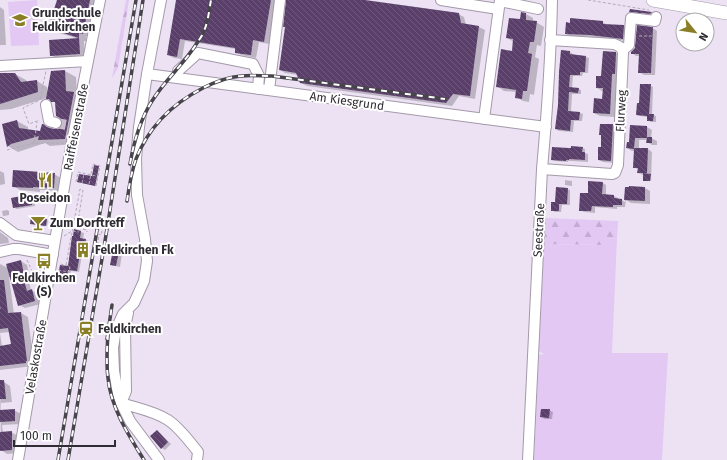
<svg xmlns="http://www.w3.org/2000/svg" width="727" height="460" font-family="'Fira Sans',sans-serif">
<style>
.green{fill:#e2c8f3}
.forest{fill:url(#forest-firs)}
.shadow{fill:#0003;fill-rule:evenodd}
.building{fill:url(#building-back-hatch)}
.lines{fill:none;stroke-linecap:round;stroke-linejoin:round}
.minor-tunnel{stroke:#c6becd;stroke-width:10;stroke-dasharray:10 5;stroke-linecap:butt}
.minor-casing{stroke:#a399a9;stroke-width:12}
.major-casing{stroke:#a399a9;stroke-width:14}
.path{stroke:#b2aab9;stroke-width:1;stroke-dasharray:3 2;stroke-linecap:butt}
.minor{stroke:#fff;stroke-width:10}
.major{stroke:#fff;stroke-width:13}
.rail-casing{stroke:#48444c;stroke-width:3.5}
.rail{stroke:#fff;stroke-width:2;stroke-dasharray:6;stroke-linecap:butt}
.labels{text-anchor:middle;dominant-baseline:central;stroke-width:4;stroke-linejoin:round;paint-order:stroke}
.poi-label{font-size:12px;font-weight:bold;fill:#302c33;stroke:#fff;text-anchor:start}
.street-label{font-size:12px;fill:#302c33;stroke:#fff}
</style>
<defs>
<pattern id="forest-firs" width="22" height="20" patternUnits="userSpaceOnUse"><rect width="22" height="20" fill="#e2c8f3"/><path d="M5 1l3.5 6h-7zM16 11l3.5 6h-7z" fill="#c2acd1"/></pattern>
<pattern id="building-back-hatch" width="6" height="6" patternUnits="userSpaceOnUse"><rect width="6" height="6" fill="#593f69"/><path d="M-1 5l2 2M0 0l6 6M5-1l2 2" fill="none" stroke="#6e597b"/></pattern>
</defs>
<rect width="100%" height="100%" fill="#ece2f4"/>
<path class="green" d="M 37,0 L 39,45 L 11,46 L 8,2 Z
M 617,238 L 612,353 L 668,353 L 662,460 L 534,460 L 539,355 L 544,354 L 539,351 L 544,244 L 603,245 L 606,239 Z"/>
<path class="forest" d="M 126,0 L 129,0 L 118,68 L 112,78 Z
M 545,218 L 618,221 L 617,238 L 606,239 L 604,245 L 544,244 Z"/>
<path class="shadow" d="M 58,0 L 98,0 L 91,37 L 86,36 L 86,41 L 84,41 L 85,56 L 56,58 L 51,55 L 79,39 L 56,32 L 49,28 Z
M 177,0 L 276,0 L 269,44 L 259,42 L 256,58 L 241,55 L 236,52 L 236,49 L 185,41 L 182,59 L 174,58 L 168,55 Z
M 295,0 L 357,0 L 458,14 L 464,17 L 466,25 L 479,27 L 485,30 L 475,99 L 459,96 L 452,106 L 307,86 L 301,83 L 298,75 L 285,73 L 280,70 Z
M 0,7 L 4,10 L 6,45 L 0,45 Z
M 522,13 L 526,14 L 533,18 L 533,22 L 536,22 L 544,27 L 541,46 L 537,45 L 535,57 L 539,59 L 534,95 L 530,94 L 529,102 L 523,101 L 516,97 L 517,92 L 504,91 L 497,86 L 513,52 L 514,42 L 507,38 L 521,20 Z
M 602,22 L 606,24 L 606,25 L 624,26 L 627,28 L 626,41 L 594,37 L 570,36 L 566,34 Z
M 653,28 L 657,31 L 655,75 L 644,75 L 639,72 L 640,56 L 636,56 L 632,53 Z
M 570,52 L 573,54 L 572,56 L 586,57 L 589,58 L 588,73 L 583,73 L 582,76 L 573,76 L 572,88 L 578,89 L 581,90 L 581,94 L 572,94 L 571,112 L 580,113 L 583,114 L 582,121 L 574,121 L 573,132 L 559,131 L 556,129 Z
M 616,53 L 621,56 L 618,76 L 615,117 L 600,116 L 594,113 L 603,100 L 604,91 L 602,91 L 597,88 Z
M 65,71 L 76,77 L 77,95 L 75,144 L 50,146 L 45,143 L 18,152 L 8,146 L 17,121 L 28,127 L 28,130 L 41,132 L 50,129 L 55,130 L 61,129 L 63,125 L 56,103 L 47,98 L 11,109 L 0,110 L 0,74 L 15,74 L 26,80 L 27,82 L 37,81 L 47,87 L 48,92 L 52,72 Z
M 650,85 L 653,87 L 652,115 L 656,116 L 656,122 L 651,122 L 648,120 L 648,117 L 640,116 L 637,115 L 640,104 Z
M 613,125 L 617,128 L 615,163 L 603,162 L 599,160 L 602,149 Z
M 631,126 L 647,127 L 652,130 L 651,138 L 657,141 L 657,145 L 652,145 L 647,142 L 648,140 L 639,140 L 639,149 L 648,149 L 652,152 L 651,181 L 644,180 L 643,175 L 638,173 L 639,170 L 634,167 L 634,151 L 632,151 L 627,148 L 630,143 Z
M 582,148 L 585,149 L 585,153 L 588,154 L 588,162 L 572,161 L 568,161 L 568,162 L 555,161 L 552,160 L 570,149 Z
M 98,167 L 99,168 L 96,186 L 78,182 L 92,177 Z
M 0,171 L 4,173 L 5,184 L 0,185 Z
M 54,174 L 61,178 L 60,191 L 40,190 L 40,192 L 20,190 L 13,186 Z
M 565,180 L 572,181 L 572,186 L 565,185 Z
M 603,183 L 606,185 L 606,195 L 614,196 L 618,198 L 617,200 L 622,200 L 625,202 L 626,188 L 630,187 L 645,188 L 650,191 L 650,204 L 631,203 L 626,200 L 625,207 L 617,207 L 617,209 L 595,207 L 595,213 L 584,212 L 580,210 L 589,194 Z
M 567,189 L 570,190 L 570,205 L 562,205 L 561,212 L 555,212 L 552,210 L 556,203 Z
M 32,195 L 35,197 L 35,206 L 17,209 L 13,207 Z
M 7,210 L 9,211 L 9,215 L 4,216 L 3,216 L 2,211 Z
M 32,218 L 47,220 L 48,220 L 47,226 L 33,224 L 31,224 Z
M 75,231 L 81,232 L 84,233 L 83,239 L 88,241 L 86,255 L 82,255 L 79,272 L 71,271 L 69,278 L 61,277 L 59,275 L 68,267 Z
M 0,232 L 8,238 L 9,243 L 0,244 Z
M 118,252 L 122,254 L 120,267 L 115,266 L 111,265 Z
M 21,261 L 27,265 L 30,277 L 28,277 L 31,290 L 38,294 L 41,304 L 25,308 L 19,305 L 10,277 L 9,277 L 14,314 L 21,313 L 28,317 L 34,365 L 33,366 L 0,370 L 0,264 L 8,268 ZM 10,332 L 12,345 L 2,346 L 0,333 Z
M 4,382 L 10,386 L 12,402 L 1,403 L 1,411 L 14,410 L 21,414 L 21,424 L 2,425 L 3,433 L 11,432 L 18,436 L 18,453 L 7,454 L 1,450 L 0,383 Z
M 549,410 L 553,412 L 552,419 L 545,419 L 541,417 Z
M 157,431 L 160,433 L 171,444 L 165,450 L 162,448 Z"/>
<path class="building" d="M 57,0 L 90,0 L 83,34 L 79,33 L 79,38 L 48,28 Z
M 176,0 L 271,0 L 264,42 L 253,40 L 251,55 L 235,53 L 235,48 L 180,39 L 177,57 L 167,55 Z
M 286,0 L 365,0 L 459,13 L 461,23 L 479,26 L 470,96 L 453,94 L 446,103 L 300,83 L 296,73 L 279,70 L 285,27 L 283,27 Z
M 630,9 L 652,12 L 650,14 L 629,12 Z
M 521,12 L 526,13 L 526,20 L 537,21 L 534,42 L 530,42 L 528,53 L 532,54 L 527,91 L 523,91 L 522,99 L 515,98 L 516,90 L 496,87 L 501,49 L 512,51 L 513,39 L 506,38 L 509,18 L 520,19 Z
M 570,18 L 603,21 L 603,24 L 624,25 L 623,39 L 590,35 L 565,34 L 566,22 L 570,23 Z
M 637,25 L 653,27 L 651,73 L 638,73 L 639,54 L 631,54 L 631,52 L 635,48 L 635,46 Z
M 79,38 L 80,54 L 50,56 L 49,40 Z
M 561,50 L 570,51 L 570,54 L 586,56 L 585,72 L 580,72 L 580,75 L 570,75 L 569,87 L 579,88 L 578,93 L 569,92 L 568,111 L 580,112 L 579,120 L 571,120 L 570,131 L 555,129 L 558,105 L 559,72 Z
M 603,51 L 616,52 L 616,53 L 615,74 L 612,74 L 610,114 L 593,113 L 594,98 L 602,99 L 603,88 L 596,88 L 596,76 L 601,76 Z
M 65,70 L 66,91 L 74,92 L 65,139 L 38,140 L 39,136 L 11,144 L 7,147 L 2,124 L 17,120 L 19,128 L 40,131 L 42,124 L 43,124 L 47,127 L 54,129 L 58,129 L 61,127 L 62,122 L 60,118 L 56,116 L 55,102 L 51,102 L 49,99 L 46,99 L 51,71 Z
M 0,73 L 15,73 L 21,82 L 37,80 L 38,92 L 0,104 Z
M 640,84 L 651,84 L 649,114 L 654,114 L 653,121 L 647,121 L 647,116 L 636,115 L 637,103 L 639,103 Z
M 600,124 L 613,124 L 611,161 L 598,160 L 598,147 L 601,147 L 601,135 L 599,135 Z
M 630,125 L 647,126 L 647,137 L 652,137 L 652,143 L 646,143 L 647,138 L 635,138 L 634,148 L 648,148 L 647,173 L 637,173 L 638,168 L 633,168 L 634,149 L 626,148 L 627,142 L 629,142 Z
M 571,146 L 583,147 L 582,152 L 585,152 L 585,160 L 569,159 L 569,160 L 566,160 L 566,161 L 551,160 L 552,147 L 569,148 L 571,148 Z
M 94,165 L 99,166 L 95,186 L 77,182 L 79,174 L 92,176 Z
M 13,170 L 55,173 L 54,188 L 33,187 L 33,188 L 12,187 Z
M 643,173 L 651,174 L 650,181 L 643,181 Z
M 588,181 L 603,182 L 602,194 L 614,195 L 614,198 L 622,199 L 622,205 L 613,205 L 613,207 L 592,206 L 591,211 L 579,211 L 580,193 L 588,193 Z
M 629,186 L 645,187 L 645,201 L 624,200 L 625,187 L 629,187 Z
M 556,187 L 568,188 L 567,204 L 559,204 L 559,211 L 551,211 L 551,202 L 555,202 Z
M 32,194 L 32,205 L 13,208 L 11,198 Z
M 31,216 L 47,219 L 46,226 L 30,224 Z
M 74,229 L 81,231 L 80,238 L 86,239 L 83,255 L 80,254 L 77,271 L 68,270 L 67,278 L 58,276 L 60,265 L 68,266 L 72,236 L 73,236 Z
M 113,250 L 119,251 L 116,266 L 110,265 Z
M 21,260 L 24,274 L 22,274 L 27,291 L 32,289 L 35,301 L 18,306 L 6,264 Z
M 0,280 L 4,280 L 8,313 L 21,312 L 27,361 L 26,361 L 26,363 L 0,366 L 0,346 L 11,344 L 8,328 L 0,329 Z
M 0,380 L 4,380 L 6,399 L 0,399 Z
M 15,409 L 15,421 L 0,422 L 0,410 Z
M 541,409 L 550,409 L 549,418 L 540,417 Z
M 157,430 L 168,442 L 161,449 L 150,436 Z
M 12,431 L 12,450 L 0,451 L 0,432 Z"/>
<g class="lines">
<path class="minor-tunnel" d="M 56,123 L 67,125"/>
<defs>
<path id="minor" d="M 441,0 L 498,9
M 500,1 L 538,9
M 623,50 L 629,45 L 631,18 L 655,21 L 656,17
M 0,66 L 88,61
M 147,74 L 546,127
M 177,78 L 178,71 L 198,53 L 253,64 L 259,76 L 258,89
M 269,90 L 280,0
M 46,105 L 49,121 L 56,123
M 484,119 L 500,0
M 542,169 L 612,174 L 615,173 L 618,165 L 623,53 C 622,47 619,46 614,44 L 550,40
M 0,223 L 16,235 L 55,241
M 0,252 L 13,249 L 19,249 L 53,255
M 121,403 C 137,408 154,411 168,420 C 179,427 190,442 198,452 L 197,460
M 121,403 L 126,391 L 125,327 L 128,313
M 18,460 L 70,152 L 100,0
M 159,460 L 130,421 L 121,403 L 118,394 L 114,371 L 113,348 L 116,329 L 123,314 L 134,303 L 144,281 L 147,261 L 145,239 L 137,195 L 136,159 L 139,127 L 147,74 L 161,0
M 528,460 L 542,169 C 547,113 551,56 552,0"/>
<path id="major" d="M 653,0 L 727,13"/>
</defs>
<use href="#minor" class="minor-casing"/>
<use href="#major" class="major-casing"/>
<path class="path" d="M 588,0 L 649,10
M 639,36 L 652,36
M 40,99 L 46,71
M 38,101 L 23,108 L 29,124 L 37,121 L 40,121
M 34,143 L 37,122
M 7,150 L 34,143 L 64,143
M 76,182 L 78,172 L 96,176
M 82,183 L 84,174
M 89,184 L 93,164 L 100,166 L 96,186
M 64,236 L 72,231 L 79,232
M 95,250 L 102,251
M 97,250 L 99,234 L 101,235 L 102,231
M 27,260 L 32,271
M 66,265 L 80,189 L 83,190 L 77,228 L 87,230 L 87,232
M 58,270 L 69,272
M 58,277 L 68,279 L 70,266 L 60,264
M 0,308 L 1,308"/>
<use href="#minor" class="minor"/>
<use href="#major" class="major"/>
<defs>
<path id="rail" d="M 130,164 C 134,141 140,120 152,101 C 165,80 184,64 197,43 C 199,40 202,36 203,33 C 208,23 209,11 211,0
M 127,201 C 129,187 131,173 136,159 C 149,126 172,104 203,88 C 215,82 228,77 241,76 C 251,75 261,76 272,76 L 445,99
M 108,334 C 107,348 106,363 108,378 C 111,408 128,434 144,460
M 107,339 L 112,305
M 58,460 L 136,0
M 68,460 L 107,229 L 143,0"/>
</defs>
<use href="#rail" class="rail-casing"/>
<use href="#rail" class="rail"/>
</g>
<defs>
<symbol id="school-bare" viewBox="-9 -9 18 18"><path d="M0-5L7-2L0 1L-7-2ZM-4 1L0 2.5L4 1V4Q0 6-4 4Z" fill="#8a7f26" stroke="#fff" stroke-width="2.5" paint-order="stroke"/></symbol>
<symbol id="restaurant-bare" viewBox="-9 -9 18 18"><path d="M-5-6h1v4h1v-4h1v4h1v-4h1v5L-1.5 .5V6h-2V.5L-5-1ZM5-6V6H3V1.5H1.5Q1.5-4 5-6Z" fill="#8a7f26" stroke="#fff" stroke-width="2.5" paint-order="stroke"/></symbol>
<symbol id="bar-bare" viewBox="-9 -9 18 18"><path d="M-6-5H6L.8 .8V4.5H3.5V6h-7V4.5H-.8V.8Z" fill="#8a7f26" stroke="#fff" stroke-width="2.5" paint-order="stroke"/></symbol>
<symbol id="building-bare" viewBox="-9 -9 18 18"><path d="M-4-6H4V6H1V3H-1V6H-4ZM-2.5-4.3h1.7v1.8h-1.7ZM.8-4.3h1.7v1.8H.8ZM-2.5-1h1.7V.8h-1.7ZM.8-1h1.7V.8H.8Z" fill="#8a7f26" stroke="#fff" stroke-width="2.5" paint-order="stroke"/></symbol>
<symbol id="bus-bare" viewBox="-9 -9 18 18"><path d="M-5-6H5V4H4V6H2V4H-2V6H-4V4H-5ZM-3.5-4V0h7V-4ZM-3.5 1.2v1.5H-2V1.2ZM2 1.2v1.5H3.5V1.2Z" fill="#8a7f26" stroke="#fff" stroke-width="2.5" paint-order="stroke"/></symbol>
<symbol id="station-bare" viewBox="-9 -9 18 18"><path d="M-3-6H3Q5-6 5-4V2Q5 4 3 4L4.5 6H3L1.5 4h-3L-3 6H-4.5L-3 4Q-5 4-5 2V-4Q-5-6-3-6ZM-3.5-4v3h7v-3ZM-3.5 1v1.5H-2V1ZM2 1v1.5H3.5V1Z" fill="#8a7f26" stroke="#fff" stroke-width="2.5" paint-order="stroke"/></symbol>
</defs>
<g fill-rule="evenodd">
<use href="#school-bare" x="9" y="9" width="22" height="22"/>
<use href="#restaurant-bare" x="34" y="169" width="22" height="22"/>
<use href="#bar-bare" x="27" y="212" width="22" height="22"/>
<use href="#building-bare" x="72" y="239" width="22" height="22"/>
<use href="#bus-bare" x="33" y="250" width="22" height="22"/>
<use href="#station-bare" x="75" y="318" width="22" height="22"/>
</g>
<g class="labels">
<g class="poi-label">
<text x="32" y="13">Grundschule<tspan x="32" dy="14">Feldkirchen</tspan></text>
<text x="45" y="198" text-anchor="middle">Poseidon</text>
<text x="50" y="223">Zum Dorftreff</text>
<text x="95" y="250">Feldkirchen Fk</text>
<text x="44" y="278" text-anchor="middle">Feldkirchen<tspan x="44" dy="14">(S)</tspan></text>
<text x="98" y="329">Feldkirchen</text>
</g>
<g class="street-label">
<text transform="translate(347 101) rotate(8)">Am Kiesgrund</text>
<text transform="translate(621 111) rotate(-87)">Flurweg</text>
<text transform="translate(76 127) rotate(-79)">Raiffeisenstraße</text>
<text transform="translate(539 230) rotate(-87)">Seestraße</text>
<text transform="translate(36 357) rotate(-80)">Velaskostraße</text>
</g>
</g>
<g transform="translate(695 32) rotate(120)"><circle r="19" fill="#ffffff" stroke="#acabad"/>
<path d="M0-3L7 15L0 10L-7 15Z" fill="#8a7f26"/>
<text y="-6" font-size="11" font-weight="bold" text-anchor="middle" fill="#302c33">N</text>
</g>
<path d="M14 440v6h101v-6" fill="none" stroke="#302c33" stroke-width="2"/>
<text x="20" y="440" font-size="12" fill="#302c33" stroke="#ffffff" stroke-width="3" paint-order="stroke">100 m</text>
</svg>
